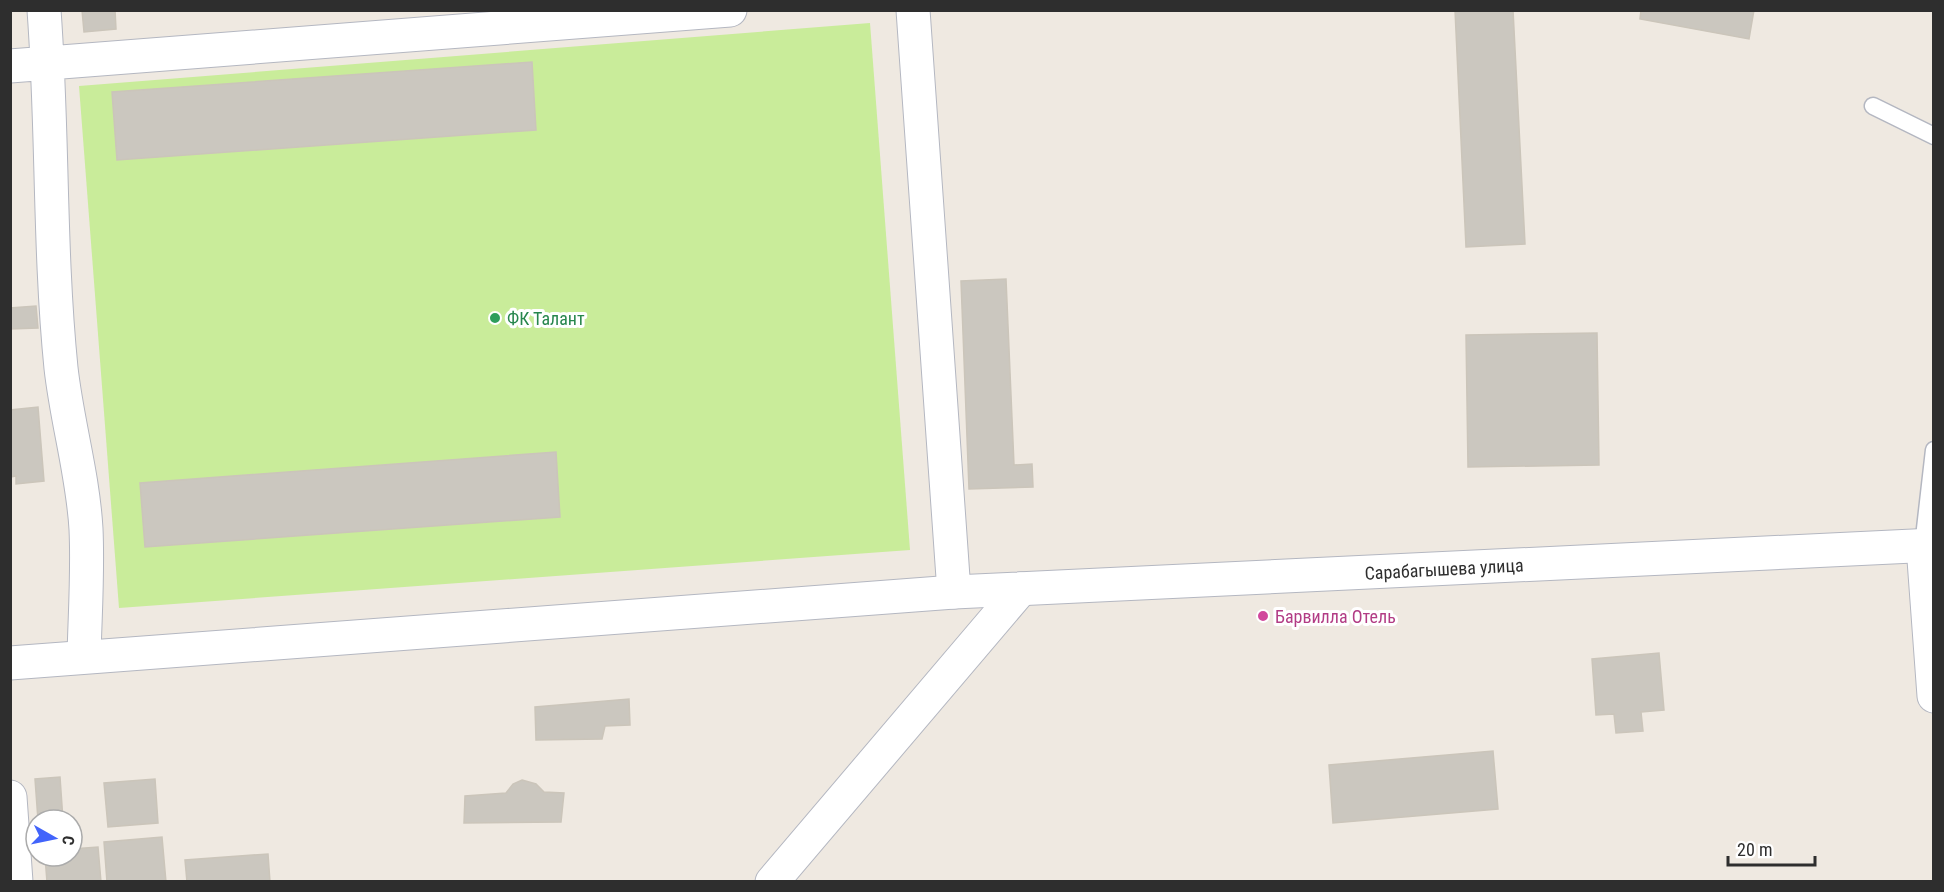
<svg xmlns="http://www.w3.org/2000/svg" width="1944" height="892" font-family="'Roboto Condensed',sans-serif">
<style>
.pitch{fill:#c9ec9a}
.building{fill:#cbc7bf;stroke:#cbc5ba;stroke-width:1.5}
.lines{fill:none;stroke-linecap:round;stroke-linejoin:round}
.lane-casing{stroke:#b4b7c1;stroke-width:19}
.street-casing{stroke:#b4b7c1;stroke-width:35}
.secondary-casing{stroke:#b4b7c1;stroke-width:35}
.lane{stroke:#fff;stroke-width:16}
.street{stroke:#fff;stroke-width:33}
.secondary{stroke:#fff;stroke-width:33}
.leisure-dot{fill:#2e9e5b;stroke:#fff;stroke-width:2}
.hotel-dot{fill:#d1479c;stroke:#fff;stroke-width:2}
.labels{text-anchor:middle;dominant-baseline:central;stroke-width:6;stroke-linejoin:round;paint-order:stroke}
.leisure-label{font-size:18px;fill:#27864d;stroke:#fff;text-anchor:start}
.street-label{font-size:18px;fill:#2e2e2e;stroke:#fff}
.hotel-label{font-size:18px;fill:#b23c85;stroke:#fff;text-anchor:start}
</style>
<rect width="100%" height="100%" fill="#efe9e1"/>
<path class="pitch" d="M 870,23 L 910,550 L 119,608 L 79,86 Z"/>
<path class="building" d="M 82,10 L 115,10 L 116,29 L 84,32 Z
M 1455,10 L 1513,10 L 1525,244 L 1466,247 Z
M 1641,10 L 1754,10 L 1749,39 L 1640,19 Z
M 532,62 L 536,130 L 117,160 L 112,92 Z
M 1006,279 L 1014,465 L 1032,464 L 1033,487 L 969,489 L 961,281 Z
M 36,306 L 38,328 L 10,329 L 10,308 Z
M 1597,333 L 1599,465 L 1468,467 L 1466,335 Z
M 38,407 L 44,481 L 16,484 L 16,476 L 10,477 L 10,410 Z
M 556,452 L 560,517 L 145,547 L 140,483 Z
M 1659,653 L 1664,710 L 1641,712 L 1643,731 L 1616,733 L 1614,714 L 1596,715 L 1592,659 Z
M 629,699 L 630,725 L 605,726 L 602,739 L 536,740 L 535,707 Z
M 1493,751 L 1498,809 L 1333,823 L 1329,765 Z
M 60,777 L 63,820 L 38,820 L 35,779 Z
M 155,779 L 158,823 L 108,827 L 104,783 Z
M 522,780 L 536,784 L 544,792 L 564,793 L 561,822 L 464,823 L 465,796 L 506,793 L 513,784 Z
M 162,837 L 166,882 L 107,882 L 104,842 Z
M 98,847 L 101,882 L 47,882 L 45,856 L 72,856 L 72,849 Z
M 268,854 L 270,882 L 187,882 L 185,860 Z"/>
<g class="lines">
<defs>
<path id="lane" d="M 1873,106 L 1934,136
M 1923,546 L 1934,450"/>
<path id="street" d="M 44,10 C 53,129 49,249 61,368 C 67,422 83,475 86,529 C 88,572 85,614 84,656
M 913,10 L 954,592
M 10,66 L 730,10
M 1923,546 L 1934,696
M 10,797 L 16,882
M 772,882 L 1021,589"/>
<path id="secondary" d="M 10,663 L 954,592 L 1934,545"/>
</defs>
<use href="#lane" class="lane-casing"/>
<use href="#street" class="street-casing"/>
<use href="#secondary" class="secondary-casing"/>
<use href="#lane" class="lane"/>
<use href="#street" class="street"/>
<use href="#secondary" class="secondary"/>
</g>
<circle class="leisure-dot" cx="495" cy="318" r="6"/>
<circle class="hotel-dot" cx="1263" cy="616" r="6"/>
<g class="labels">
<g class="leisure-label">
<text x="507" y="318">ФК Талант</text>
</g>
<g class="street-label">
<text transform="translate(1444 569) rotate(-3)">Сарабагышева улица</text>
</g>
<g class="hotel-label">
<text x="1275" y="616">Барвилла Отель</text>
</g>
</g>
<rect width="1944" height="892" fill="none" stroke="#2e2e2e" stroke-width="24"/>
<g transform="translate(54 838) rotate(99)"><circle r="28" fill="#ffffff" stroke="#ababab" stroke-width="1.5"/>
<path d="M0-4.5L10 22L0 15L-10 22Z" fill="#4264fb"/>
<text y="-9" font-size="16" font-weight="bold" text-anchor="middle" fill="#2e2e2e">С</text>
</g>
<path d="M1728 856v9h87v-9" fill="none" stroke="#2e2e2e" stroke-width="3"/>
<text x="1737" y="856" font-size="18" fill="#2e2e2e" stroke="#ffffff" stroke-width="4.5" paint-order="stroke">20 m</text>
</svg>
